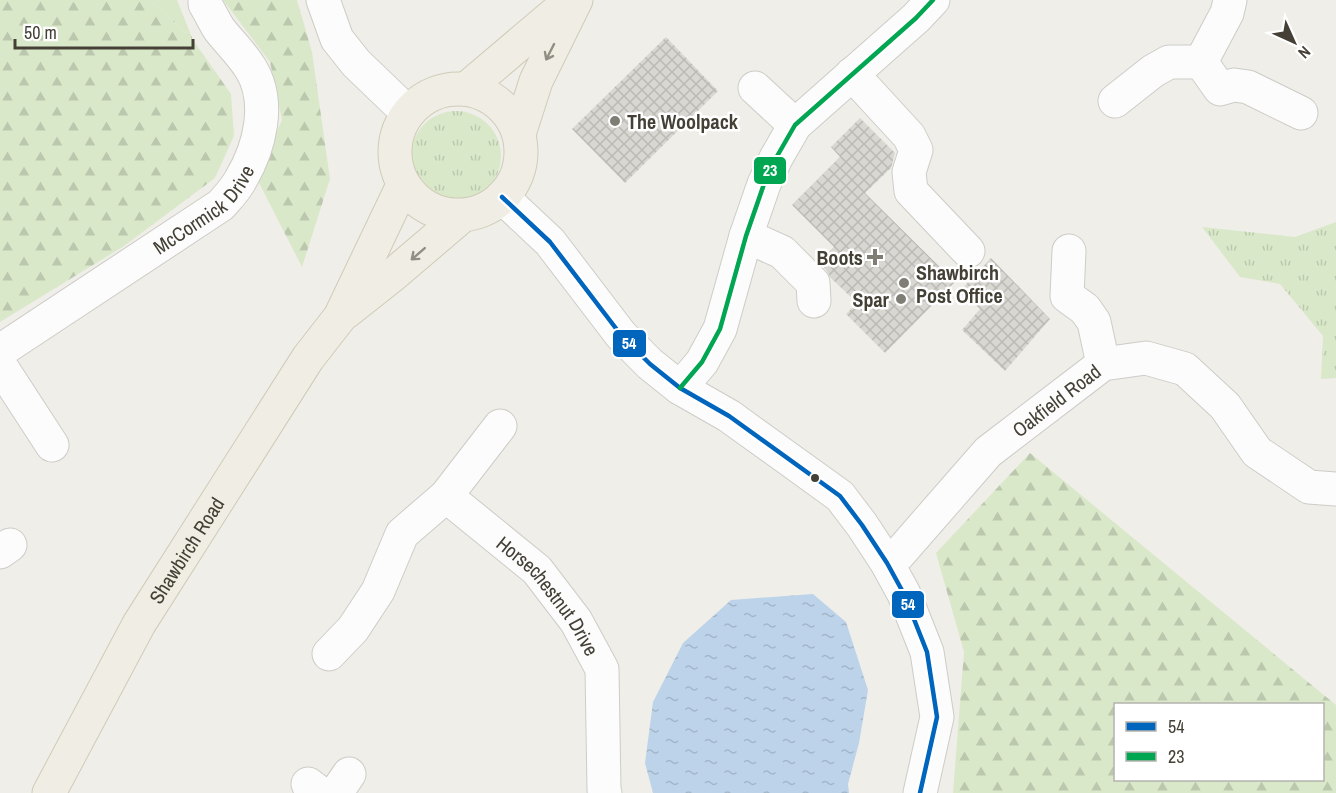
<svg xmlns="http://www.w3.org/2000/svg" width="1336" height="793" font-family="'Archivo Narrow',sans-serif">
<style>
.grass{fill:url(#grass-tufts)}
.forest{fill:url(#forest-firs);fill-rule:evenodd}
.water{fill:url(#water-ripples)}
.building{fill:url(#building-cross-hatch)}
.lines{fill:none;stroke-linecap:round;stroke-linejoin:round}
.minor-casing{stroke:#cdccc7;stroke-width:35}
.major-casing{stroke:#d0cbb8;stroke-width:35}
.minor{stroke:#fdfcfc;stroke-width:33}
.major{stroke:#f0eee4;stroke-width:33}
.bus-1-casing{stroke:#fff;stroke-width:9}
.bus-2-casing{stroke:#fff;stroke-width:9}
.bus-1{stroke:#0065bd;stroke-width:4.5}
.bus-2{stroke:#00a651;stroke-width:4.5}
.oneway{stroke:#918e84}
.poi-dot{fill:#807d75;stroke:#fff;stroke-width:2}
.bus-dot{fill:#444036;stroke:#fff;stroke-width:2}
.labels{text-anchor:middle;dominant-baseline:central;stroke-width:5;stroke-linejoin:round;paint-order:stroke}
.poi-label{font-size:20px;font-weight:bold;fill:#444036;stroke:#fff;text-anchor:start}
.street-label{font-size:20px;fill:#444036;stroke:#fff}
.line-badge{stroke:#fff;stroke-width:2}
.badge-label{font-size:16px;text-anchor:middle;font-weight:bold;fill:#fff}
</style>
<defs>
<pattern id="grass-tufts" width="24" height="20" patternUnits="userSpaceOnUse" patternTransform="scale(1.5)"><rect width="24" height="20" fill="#dae8ca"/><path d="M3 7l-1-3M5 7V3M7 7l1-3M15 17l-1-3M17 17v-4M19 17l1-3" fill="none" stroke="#bcc8ae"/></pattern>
<pattern id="forest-firs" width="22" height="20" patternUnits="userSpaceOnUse" patternTransform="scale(1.5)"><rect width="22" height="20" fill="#dae8ca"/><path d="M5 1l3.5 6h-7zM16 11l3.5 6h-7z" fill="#bcc8ae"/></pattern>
<pattern id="water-ripples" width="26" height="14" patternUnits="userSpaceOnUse" patternTransform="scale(1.5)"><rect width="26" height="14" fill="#bcd3ea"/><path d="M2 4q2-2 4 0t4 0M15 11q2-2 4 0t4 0" fill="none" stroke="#a3b6c9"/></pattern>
<pattern id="building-cross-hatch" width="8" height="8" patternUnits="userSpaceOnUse" patternTransform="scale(1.5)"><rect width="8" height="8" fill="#d9d7d1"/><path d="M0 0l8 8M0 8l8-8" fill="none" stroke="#bbbab4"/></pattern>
</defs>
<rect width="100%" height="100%" fill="#efeee9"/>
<path class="grass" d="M 150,0 L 177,0 L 193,40 Z
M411 156a45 45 0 1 1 90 0a45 45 0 1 1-90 0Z
M 1336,222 L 1336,378 L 1321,379 L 1323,336 L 1280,284 L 1240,277 L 1202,227 L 1295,237 Z"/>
<path class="forest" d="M 0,0 L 150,0 L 193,40 L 231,94 L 234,136 L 215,178 L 124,246 L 0,322 Z
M 223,0 L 297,0 L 312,52 L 330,179 L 302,267 L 256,177 L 282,120 L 270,62 Z
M 1030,453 L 1336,705 L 1336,793 L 953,793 L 964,652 L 936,553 ZM 1116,704 L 1322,704 L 1322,780 L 1116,780 Z"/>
<path class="water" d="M 813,594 L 846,622 L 868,690 L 859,743 L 848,784 L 849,793 L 653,793 L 645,763 L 653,702 L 683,643 L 731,600 Z"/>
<path class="building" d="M 666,37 L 718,91 L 625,183 L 572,129 Z
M 860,118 L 895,153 L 891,168 L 865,193 L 955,282 L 885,353 L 846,314 L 857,303 L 830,277 L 826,270 L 819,262 L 834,247 L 792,205 L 840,157 L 831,147 Z
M 991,258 L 1050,319 L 1005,371 L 962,330 L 980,309 L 960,291 Z"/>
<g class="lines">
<defs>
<g id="minor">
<path d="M 323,0 L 337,39 L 356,63 L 408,113"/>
<path d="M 1201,62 L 1227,13 L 1230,0"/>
<path d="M 852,74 L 909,136 L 916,150 L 909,172 L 911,191 L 968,251"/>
<path d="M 755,88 L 795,125"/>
<path d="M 1115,101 L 1153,71 L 1169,62 L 1201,62 L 1220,89 L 1234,85 L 1248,87 L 1301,113"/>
<path d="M 502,197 L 550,242 L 621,335 L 650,364 L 680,388 L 729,416 L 840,496 L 862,525 L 887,563 L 904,594 L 927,652 L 937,717 L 920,793"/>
<path d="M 746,236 L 782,252 L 813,283 L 814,301"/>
<path d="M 1069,251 L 1067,296 L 1085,309 L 1094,322 L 1103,364"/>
<path id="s1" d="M 0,351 L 221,205 C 228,197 236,189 241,179 C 260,147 271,102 251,69 C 242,54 229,42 219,29 C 214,21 210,12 205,4 L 205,0"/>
<path d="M 0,365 L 52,445"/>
<path d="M 680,388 L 702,362 L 720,329 L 746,236 L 764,184 L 776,158 L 795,125 L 916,18 L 933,0"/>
<path id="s2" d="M 446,496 L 537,570 L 576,621 L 602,669 L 604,790 L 605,793"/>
<path d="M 0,552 L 10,545"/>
<path id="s3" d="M 887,563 L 899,554 L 988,452 L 1103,364 L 1146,358 L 1185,369 L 1225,406 L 1257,452 L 1309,487 L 1336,489"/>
<path d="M 329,654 L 353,629 L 378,591 L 402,534 L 446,496 L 500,426"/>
<path d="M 308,784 L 320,793"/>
<path d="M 336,793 L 349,774"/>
</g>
<g id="major">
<circle cx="458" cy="152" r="63"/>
<path d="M 466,89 L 570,1"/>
<path d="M 519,134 L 536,81 L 576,0"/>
<path d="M 346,312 L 394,274 L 462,216"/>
<path id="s4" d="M 49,793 L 139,624 L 308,358 L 340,317 L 403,185"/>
</g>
</defs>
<use href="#minor" class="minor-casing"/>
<use href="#major" class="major-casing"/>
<use href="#minor" class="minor"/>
<use href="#major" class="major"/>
<defs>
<path id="bus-1" d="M 502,197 L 550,242 L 621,335 L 650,364 L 680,388 L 729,416 L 840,496 L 862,525 L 887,563 L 904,594 L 927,652 L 937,717 L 920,793"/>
<path id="bus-2" d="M 680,388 L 702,362 L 720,329 L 746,236 L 764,184 L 776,158 L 795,125 L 916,18 L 933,0"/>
</defs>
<use href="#bus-1" class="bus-1-casing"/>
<use href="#bus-2" class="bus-2-casing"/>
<use href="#bus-1" class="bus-1"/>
<use href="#bus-2" class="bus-2"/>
</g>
<defs><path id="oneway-shaft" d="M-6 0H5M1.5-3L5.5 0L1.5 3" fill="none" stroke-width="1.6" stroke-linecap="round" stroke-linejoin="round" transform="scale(1.5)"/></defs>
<g class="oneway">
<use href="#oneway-shaft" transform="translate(550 52) rotate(117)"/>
<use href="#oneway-shaft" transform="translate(418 254) rotate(139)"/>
</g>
<g class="poi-dot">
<circle cx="615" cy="121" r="6"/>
<path d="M872 248h6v6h6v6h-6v6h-6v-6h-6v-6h6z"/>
<circle cx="904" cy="283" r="6"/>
<circle cx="901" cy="299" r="6"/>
</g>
<circle class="bus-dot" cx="815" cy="478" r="5"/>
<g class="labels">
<g class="poi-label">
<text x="627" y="121">The Woolpack</text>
<text x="863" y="257" text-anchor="end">Boots</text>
<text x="916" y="272">Shawbirch<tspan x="916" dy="23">Post Office</tspan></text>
<text x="889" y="299" text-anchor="end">Spar</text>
</g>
<g class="street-label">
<text stroke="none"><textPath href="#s1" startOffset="249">McCormick Drive</textPath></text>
<text stroke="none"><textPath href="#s3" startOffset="236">Oakfield Road</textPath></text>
<text stroke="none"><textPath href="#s4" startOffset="279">Shawbirch Road</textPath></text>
<text stroke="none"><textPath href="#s2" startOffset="144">Horsechestnut Drive</textPath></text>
</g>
</g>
<g class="line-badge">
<rect x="753" y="156" width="34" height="29" rx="6" fill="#00a651"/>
<rect x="612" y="329" width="35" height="29" rx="6" fill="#0065bd"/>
<rect x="891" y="590" width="34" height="29" rx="6" fill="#0065bd"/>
</g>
<g class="badge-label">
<text x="770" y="176">23</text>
<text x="629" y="349">54</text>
<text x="908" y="610">54</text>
</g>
<rect x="1114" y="703" width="210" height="78" fill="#ffffff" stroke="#b4b3af" stroke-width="1.5"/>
<rect x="1126" y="722" width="30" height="9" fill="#0065bd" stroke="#b4b3af" stroke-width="1.5"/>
<text x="1168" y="733" font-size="18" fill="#444036">54</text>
<rect x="1126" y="752" width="30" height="9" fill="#00a651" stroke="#b4b3af" stroke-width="1.5"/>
<text x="1168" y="763" font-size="18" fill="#444036">23</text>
<g transform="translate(1294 42) rotate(135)" stroke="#ffffff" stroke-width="4.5" paint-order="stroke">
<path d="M0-4.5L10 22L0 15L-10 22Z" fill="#444036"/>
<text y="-9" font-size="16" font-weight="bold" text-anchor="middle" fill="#444036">N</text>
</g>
<path d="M15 39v9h178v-9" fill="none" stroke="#444036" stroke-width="3"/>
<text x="24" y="39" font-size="18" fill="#444036" stroke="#ffffff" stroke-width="4.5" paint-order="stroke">50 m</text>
</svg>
